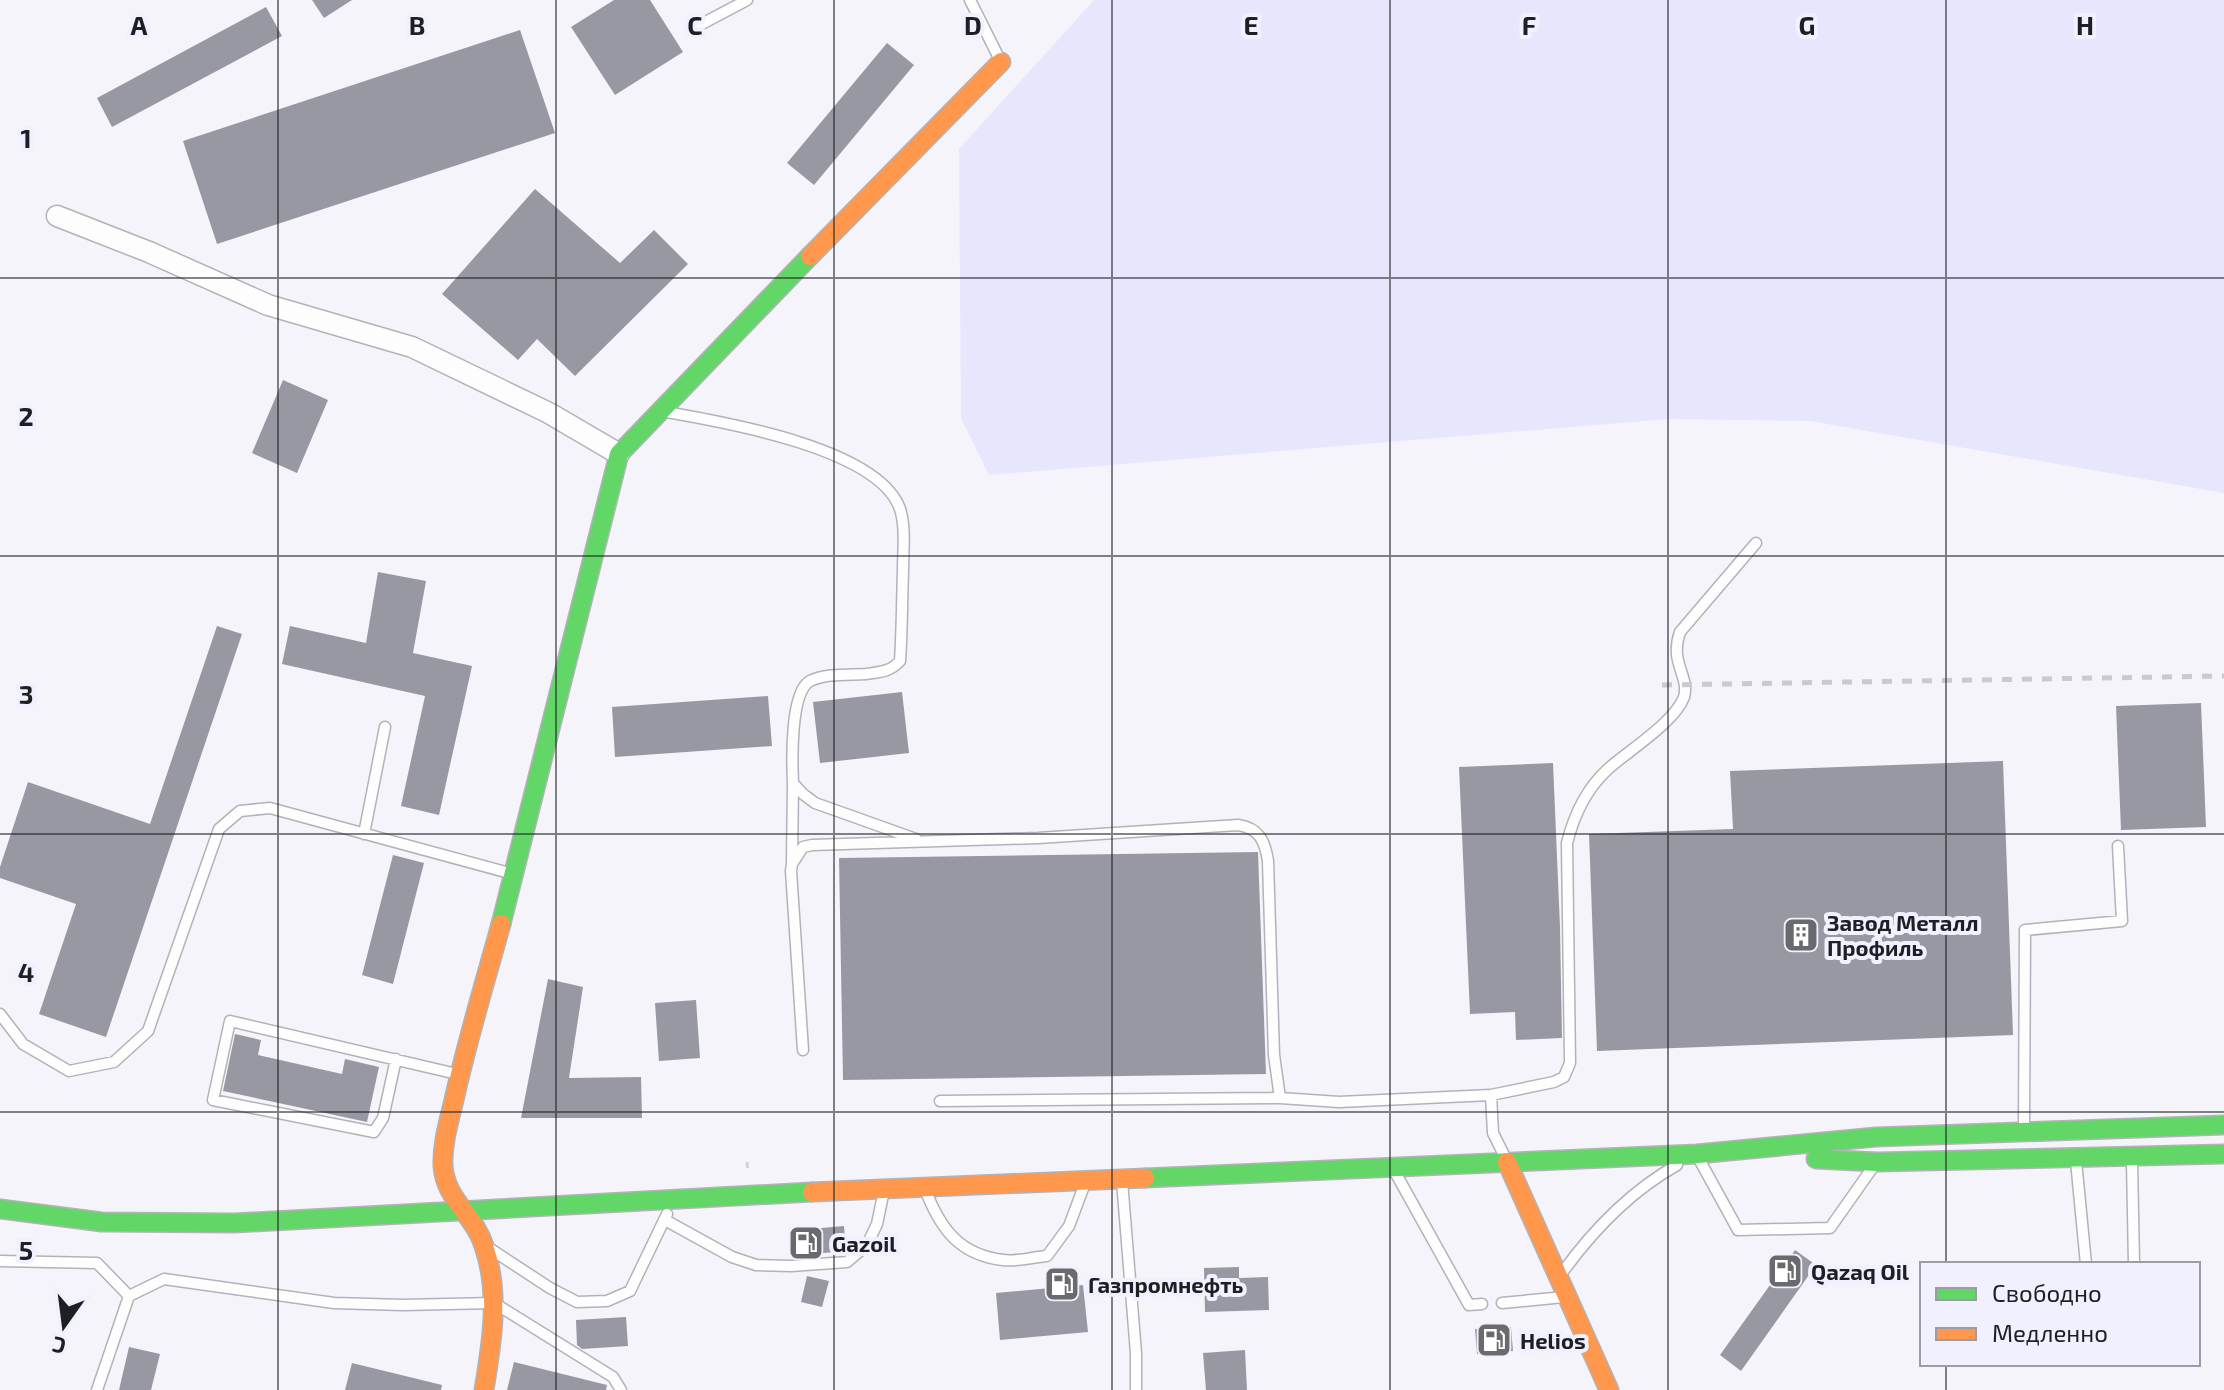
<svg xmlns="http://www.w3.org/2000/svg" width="2224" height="1390" font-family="'Exo 2',sans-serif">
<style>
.green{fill:#e6e7fd}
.building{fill:#9898a3}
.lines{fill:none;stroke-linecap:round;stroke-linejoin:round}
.lane-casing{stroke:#b2b3b7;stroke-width:13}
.street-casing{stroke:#b2b3b7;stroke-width:23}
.fast-casing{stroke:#b2b3b7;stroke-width:21}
.slow-casing{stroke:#b2b3b7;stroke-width:21}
.path{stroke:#d3d3d6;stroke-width:3;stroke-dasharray:6 4;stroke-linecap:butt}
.lane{stroke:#fdfdfe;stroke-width:10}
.street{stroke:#fdfdfe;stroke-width:20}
.fast{stroke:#63d668;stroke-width:18}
.slow{stroke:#ff974d;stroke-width:18}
.rail{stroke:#cacacb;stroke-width:5;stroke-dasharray:10 10;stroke-linecap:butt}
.grid{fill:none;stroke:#1e1f23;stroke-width:2;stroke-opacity:0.55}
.labels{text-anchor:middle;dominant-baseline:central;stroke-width:8;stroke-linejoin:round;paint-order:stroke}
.poi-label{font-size:22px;font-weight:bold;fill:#1e1f23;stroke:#f0f0fe;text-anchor:start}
.grid-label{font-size:26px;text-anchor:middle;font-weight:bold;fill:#1e1f23;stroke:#f0f0fe;stroke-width:8;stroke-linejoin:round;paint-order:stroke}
</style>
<rect width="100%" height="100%" fill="#f4f4fa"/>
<path class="green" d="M 1094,0 L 2224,0 L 2224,493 L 1810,421 L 1668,419 L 989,475 L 961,418 L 959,149 Z"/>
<path class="building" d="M 312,0 L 352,0 L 324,18 Z
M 614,0 L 650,0 L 683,52 L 615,95 L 571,27 Z
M 266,7 L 282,36 L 112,127 L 97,98 Z
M 520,30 L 555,133 L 217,244 L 183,141 Z
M 887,43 L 914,65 L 814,185 L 787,163 Z
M 535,189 L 620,263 L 654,230 L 688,264 L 575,376 L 537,339 L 518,360 L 442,294 Z
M 283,380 L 328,400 L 297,473 L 252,453 Z
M 378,572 L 426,581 L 413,653 L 472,666 L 439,815 L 401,806 L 425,696 L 282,664 L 290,626 L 366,643 Z
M 217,626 L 242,634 L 106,1037 L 39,1014 L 76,904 L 0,878 L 0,867 L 28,782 L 150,824 Z
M 902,692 L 909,753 L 820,763 L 813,702 Z
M 768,696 L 772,746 L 615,757 L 612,707 Z
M 2201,703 L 2206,827 L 2121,830 L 2116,706 Z
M 2003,761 L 2013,1035 L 1597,1051 L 1589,834 L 1733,829 L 1730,771 Z
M 1553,763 L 1560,927 L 1562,1038 L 1516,1040 L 1515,1012 L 1470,1014 L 1459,767 Z
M 1258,852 L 1266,1074 L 843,1080 L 839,858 Z
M 393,855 L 424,863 L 393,984 L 362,975 Z
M 548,979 L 583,987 L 569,1078 L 641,1077 L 642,1118 L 521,1118 Z
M 696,1000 L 700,1058 L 659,1061 L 655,1003 Z
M 235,1034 L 261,1040 L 258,1055 L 342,1074 L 345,1059 L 379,1067 L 367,1122 L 223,1091 Z
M 844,1226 L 846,1251 L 801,1255 L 799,1230 Z
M 1795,1250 L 1816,1265 L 1741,1371 L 1720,1355 Z
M 1239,1267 L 1239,1278 L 1268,1277 L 1269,1310 L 1205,1312 L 1204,1268 Z
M 807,1276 L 829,1281 L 822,1307 L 801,1302 Z
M 1083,1285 L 1088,1332 L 1000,1340 L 996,1293 Z
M 626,1317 L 628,1346 L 582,1349 L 577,1345 L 576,1320 Z
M 1511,1327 L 1513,1351 L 1477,1354 L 1475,1329 Z
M 129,1347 L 160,1354 L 151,1390 L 119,1390 Z
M 1245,1350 L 1247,1390 L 1206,1390 L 1203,1353 Z
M 514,1362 L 607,1385 L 606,1390 L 507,1390 Z
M 352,1363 L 442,1385 L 441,1390 L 345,1390 Z"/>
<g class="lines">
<defs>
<path id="lane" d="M 970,0 L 1000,60
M 696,27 L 747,0
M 666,412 C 723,422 879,448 900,509 C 906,528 903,551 903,570 C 902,601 902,631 900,661 C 890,672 880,672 866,674 C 849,675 826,673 810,681 C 790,692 792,762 793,783 L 803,794 L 815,803 L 916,839
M 364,834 L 385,727
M 792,862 L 793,783
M 0,1014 L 23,1044 L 69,1071 L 114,1062 L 148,1031 L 219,829 L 240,811 L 270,808 L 513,874
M 803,1050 L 791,871 L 792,864 L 803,847 L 812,845 L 1038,838 L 1238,825 C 1259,828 1265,841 1268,861 L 1274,1055 L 1280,1098 L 1339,1102 L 1491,1095
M 396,1059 L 383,1118 L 374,1132 L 213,1100 L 230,1021 L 457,1074
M 940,1101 L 1280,1098
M 2024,1127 L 2025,930 L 2122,921 L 2118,846
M 1505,1157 L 1493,1133 L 1491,1095 L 1554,1082 L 1564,1077 L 1570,1063 L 1567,843 C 1574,815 1586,789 1608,769 C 1628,751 1675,722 1684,697 C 1690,676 1669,663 1680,632 L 1756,543
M 1699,1159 L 1738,1230 L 1830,1228 L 1873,1167
M 2076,1161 L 2086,1264
M 2132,1162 L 2134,1264
M 1395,1172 L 1469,1305 L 1482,1304
M 1122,1181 L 1136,1353 L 1136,1390
M 927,1194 C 942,1231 961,1255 1003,1260 C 1017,1262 1033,1257 1047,1256 L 1069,1226 L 1084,1186
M 665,1220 L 732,1257 L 756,1265 L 791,1266 L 847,1262 L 867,1245 L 877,1224 L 883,1195
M 492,1250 L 550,1288 L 577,1302 L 607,1301 L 630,1291 L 667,1214
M 0,1261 L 97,1263 L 129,1296
M 1562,1273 C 1593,1230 1631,1191 1677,1165
M 1502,1303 L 1564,1297
M 97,1390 L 129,1296 L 164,1279 L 334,1303 L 403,1305 L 494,1303 L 613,1377 L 621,1390"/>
<path id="street" d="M 57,216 L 149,252 L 268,305 L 412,347 L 549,413 L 619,454"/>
<path id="fast" d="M 501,924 L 619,454 L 810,256
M 1816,1159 L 1877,1162 L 2224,1154
M 1145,1178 L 1697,1154 L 1876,1137 L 2224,1125
M 0,1209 L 102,1222 L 234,1223 L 812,1192"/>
<path id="slow" d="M 810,256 L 1001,62
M 1507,1162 L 1609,1390
M 812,1192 L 1145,1178
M 484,1390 C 492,1342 500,1293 484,1246 C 475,1216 445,1199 443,1166 C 442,1144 449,1121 454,1100 C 467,1041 485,982 501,924"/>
</defs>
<use href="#lane" class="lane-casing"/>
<use href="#street" class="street-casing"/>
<use href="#fast" class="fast-casing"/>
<use href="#slow" class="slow-casing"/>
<path class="path" d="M 747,1162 L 748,1171"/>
<use href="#lane" class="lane"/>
<use href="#street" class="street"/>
<use href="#fast" class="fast"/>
<use href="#slow" class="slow"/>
<path class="rail" d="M 1662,685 L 2224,676"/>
</g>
<path class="grid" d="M 278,0 L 278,1390M 556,0 L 556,1390M 834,0 L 834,1390M 1112,0 L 1112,1390M 1390,0 L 1390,1390M 1668,0 L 1668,1390M 1946,0 L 1946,1264M 0,278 L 2224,278M 0,556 L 2224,556M 0,834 L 2224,834M 0,1112 L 2224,1112M 1946,1364 L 1946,1390"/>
<defs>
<symbol id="building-square" viewBox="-11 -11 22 22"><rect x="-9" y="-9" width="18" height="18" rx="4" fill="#696a6e" stroke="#f0f0fe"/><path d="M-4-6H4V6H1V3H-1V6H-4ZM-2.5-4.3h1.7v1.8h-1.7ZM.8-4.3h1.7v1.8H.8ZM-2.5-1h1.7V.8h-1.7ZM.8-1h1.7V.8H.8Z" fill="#fff"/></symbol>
<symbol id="fuel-square" viewBox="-11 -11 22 22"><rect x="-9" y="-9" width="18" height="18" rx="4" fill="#696a6e" stroke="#f0f0fe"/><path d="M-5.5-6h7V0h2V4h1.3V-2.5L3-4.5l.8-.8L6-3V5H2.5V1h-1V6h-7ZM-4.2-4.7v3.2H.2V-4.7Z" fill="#fff"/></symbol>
</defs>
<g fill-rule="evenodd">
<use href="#building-square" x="1781" y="915" width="40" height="40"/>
<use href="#fuel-square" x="786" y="1223" width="40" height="40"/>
<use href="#fuel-square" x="1765" y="1251" width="40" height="40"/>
<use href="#fuel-square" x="1042" y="1264" width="40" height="40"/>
<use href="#fuel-square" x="1474" y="1320" width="40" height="40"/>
</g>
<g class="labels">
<g class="poi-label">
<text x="1827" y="922">Завод Металл<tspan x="1827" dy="25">Профиль</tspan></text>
<text x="832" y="1243">Gazoil</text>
<text x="1811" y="1271">Qazaq Oil</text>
<text x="1088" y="1284">Газпромнефть</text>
<text x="1520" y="1340">Helios</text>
</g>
</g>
<g class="grid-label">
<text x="139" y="35">A</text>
<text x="417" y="35">B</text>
<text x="695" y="35">C</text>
<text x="973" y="35">D</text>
<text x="1251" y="35">E</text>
<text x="1529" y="35">F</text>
<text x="1807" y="35">G</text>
<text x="2085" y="35">H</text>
<text x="26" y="148">1</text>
<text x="26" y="426">2</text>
<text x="26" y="704">3</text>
<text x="26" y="982">4</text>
<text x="26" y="1260">5</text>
</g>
<rect x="1920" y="1262" width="280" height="104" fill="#f0f0fe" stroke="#9c9ca6" stroke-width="2"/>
<rect x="1936" y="1288" width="40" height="12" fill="#63d668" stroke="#9c9ca6" stroke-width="2"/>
<text x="1992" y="1302" font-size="24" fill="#1e1f23">Свободно</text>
<rect x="1936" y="1328" width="40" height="12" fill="#ff974d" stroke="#9c9ca6" stroke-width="2"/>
<text x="1992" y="1342" font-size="24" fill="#1e1f23">Медленно</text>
<g transform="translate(64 1326) rotate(194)" stroke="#f0f0fe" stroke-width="6" paint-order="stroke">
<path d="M0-6L14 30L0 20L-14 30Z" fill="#1e1f23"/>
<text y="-12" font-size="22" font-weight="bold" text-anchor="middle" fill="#1e1f23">С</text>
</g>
</svg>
